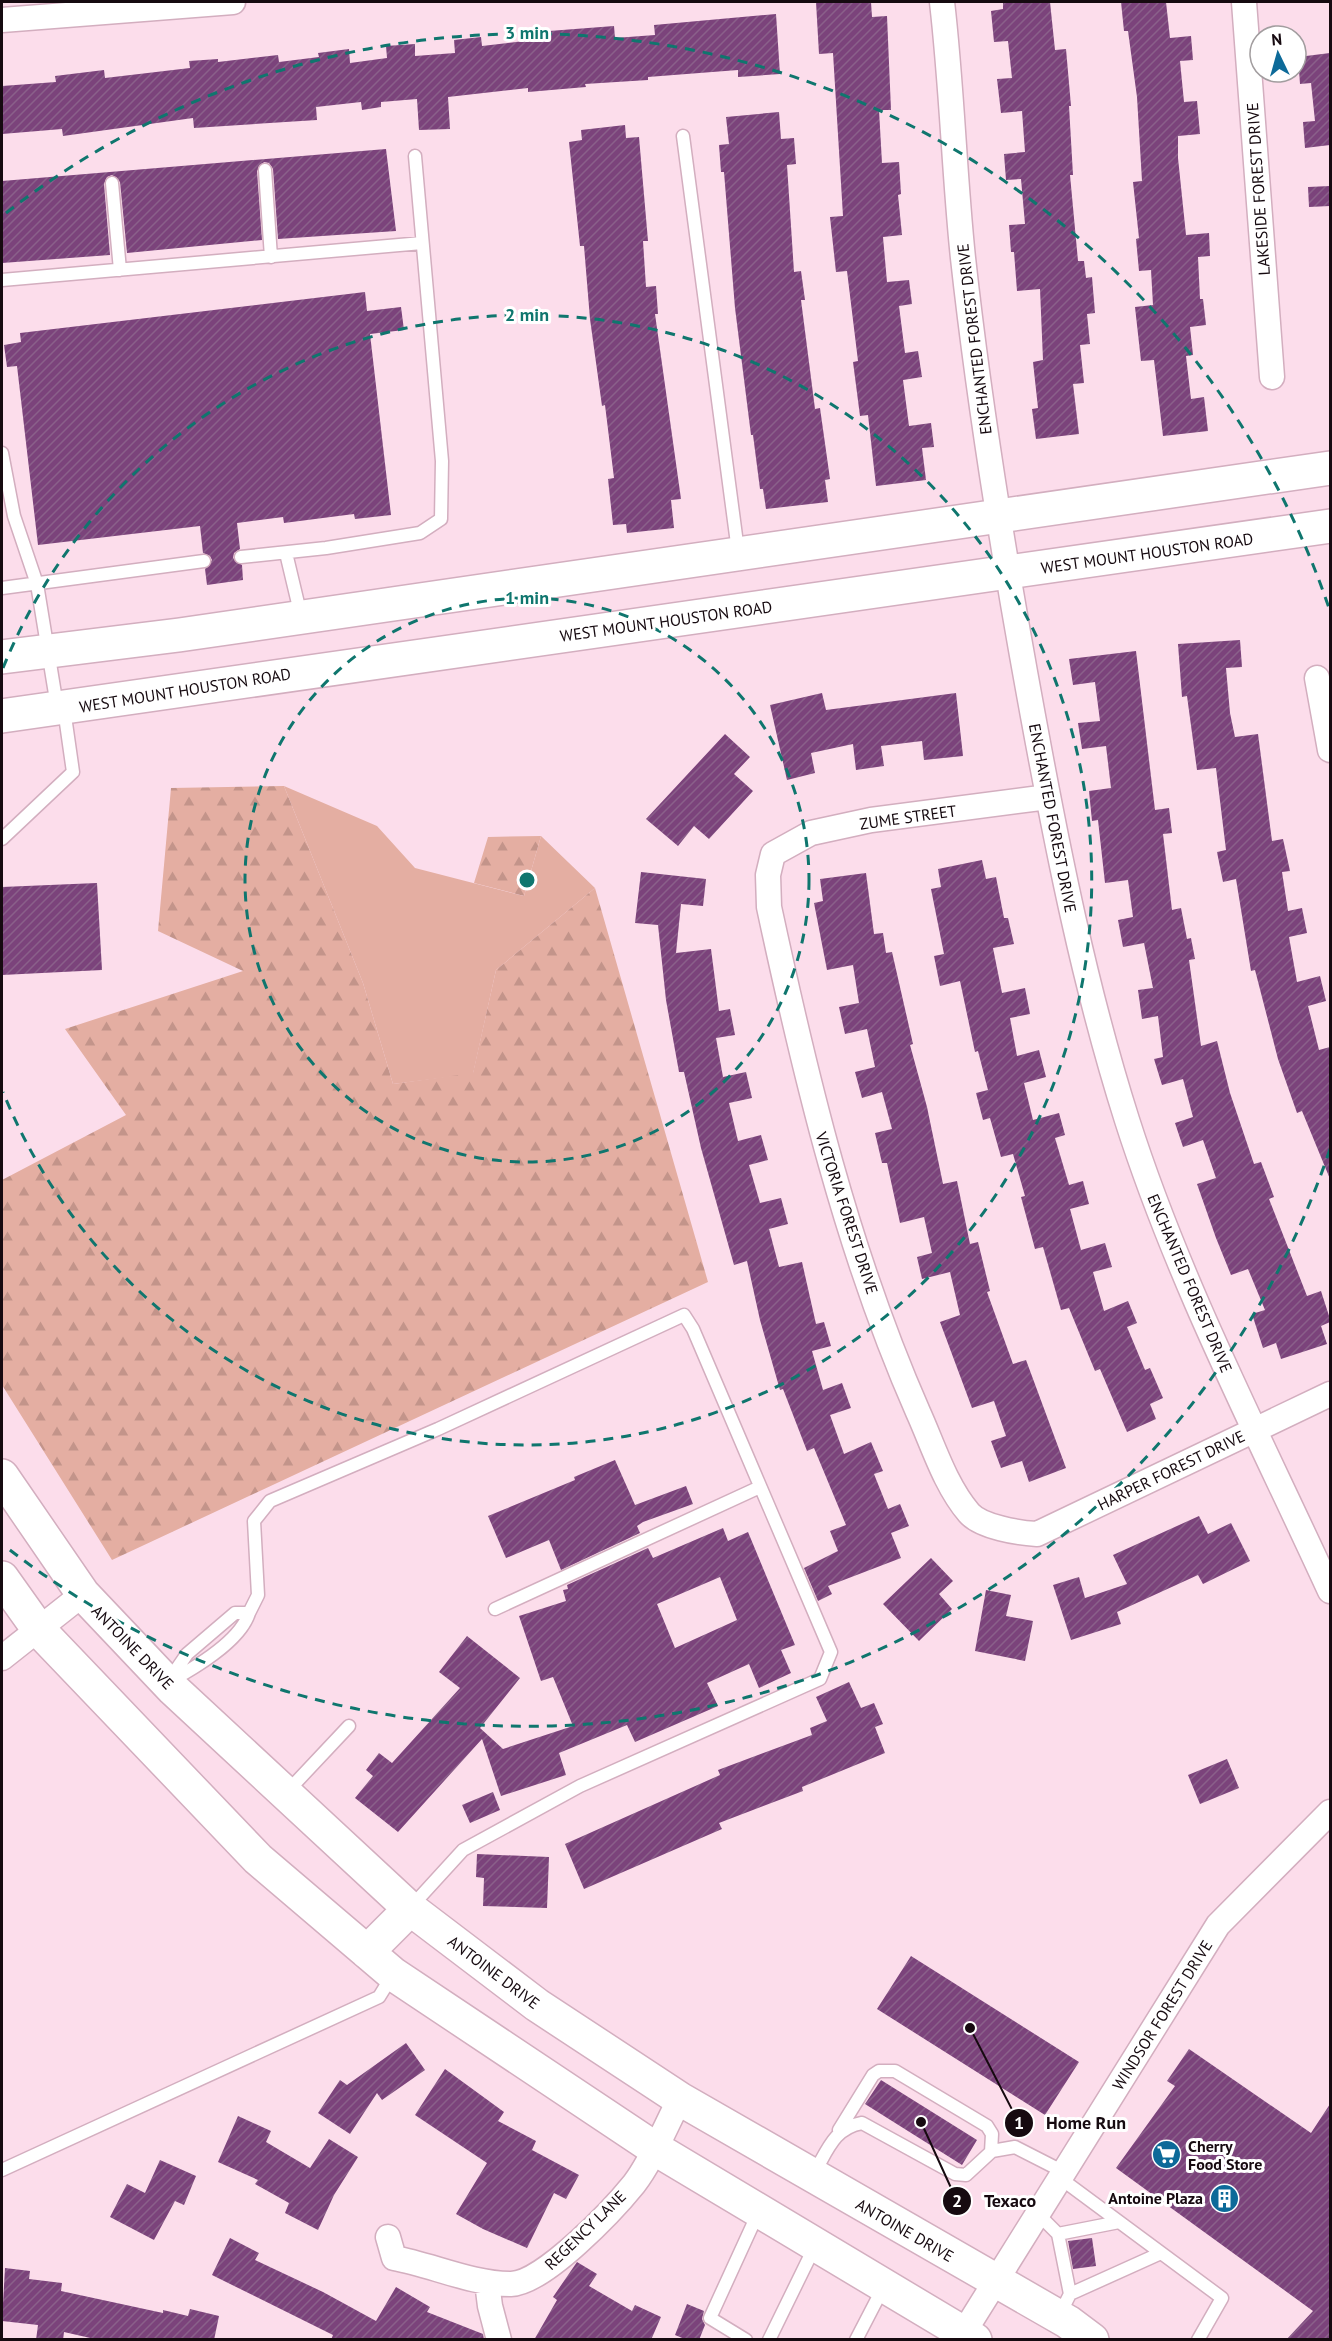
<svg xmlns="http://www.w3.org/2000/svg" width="1332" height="2341" font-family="'PT Sans',sans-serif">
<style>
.green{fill:#e4aea2}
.forest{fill:url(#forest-firs)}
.building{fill:url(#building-hatch);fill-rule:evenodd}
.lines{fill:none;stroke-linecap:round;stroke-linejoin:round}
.service-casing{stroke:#d3aebf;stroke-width:15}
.minor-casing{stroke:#d3aebf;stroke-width:27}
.secondary-casing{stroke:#d3aebf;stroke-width:36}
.service{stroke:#fff;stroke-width:12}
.minor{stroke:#fff;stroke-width:24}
.secondary{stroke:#fff;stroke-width:33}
.ring{fill:none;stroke:#0f766e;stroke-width:3;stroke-dasharray:10 8}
.labels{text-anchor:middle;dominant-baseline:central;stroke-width:6;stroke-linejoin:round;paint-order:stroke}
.street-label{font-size:16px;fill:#160a10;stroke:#fff}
.poi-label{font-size:16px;font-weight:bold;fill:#160a10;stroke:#fff;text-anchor:start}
.centre{fill:#0f766e;stroke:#fff;stroke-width:3}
.ring-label{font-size:18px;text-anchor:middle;font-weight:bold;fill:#0f766e;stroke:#fff;stroke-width:6;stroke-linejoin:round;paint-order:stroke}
.leader{fill:none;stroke:#160a10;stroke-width:2}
.callout-dot{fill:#160a10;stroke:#fff;stroke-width:2}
.mark-label{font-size:18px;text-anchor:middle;font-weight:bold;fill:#fff}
.callout-label{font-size:18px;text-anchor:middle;font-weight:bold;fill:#160a10;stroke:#fff;stroke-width:6;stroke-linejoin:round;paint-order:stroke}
</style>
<defs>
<pattern id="forest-firs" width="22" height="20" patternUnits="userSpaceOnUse" patternTransform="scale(1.5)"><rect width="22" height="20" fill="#e4aea2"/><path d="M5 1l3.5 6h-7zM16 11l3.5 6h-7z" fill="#c3948a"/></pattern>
<pattern id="building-hatch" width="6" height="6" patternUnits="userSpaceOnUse" patternTransform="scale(1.5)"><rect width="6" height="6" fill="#7b437b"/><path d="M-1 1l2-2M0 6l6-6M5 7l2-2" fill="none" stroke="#8a608a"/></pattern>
</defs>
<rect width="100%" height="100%" fill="#fcddeb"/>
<path class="green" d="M 284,786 L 377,826 L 415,868 L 524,896 L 541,836 L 595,888 L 496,970 L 473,1074 L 393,1084 L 363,983 Z"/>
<path class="forest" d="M 284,786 L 363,983 L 393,1084 L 473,1073 L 496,970 L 595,888 L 708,1282 L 112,1560 L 2,1385 L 2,1180 L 126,1115 L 65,1029 L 243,971 L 158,931 L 171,788 Z
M 541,836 L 524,896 L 474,883 L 488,837 Z"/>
<path class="building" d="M 816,2 L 871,2 L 872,17 L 887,16 L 891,110 L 879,110 L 882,163 L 899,162 L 901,194 L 898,195 L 902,235 L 883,237 L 887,282 L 909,280 L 912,304 L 899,306 L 905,353 L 918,351 L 922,377 L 903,380 L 909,426 L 931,423 L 934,447 L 922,448 L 926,480 L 876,486 L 868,415 L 860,416 L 853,362 L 858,361 L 847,271 L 836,272 L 830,217 L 843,216 L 833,53 L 819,54 Z
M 1003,2 L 1050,2 L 1055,50 L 1066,49 L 1071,106 L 1069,106 L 1073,175 L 1070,175 L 1078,261 L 1084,261 L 1086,278 L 1092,277 L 1095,313 L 1087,314 L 1090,344 L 1080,345 L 1084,383 L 1073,384 L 1079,434 L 1036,439 L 1032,409 L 1038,408 L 1033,362 L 1043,360 L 1040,289 L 1017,291 L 1014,252 L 1011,252 L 1009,225 L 1025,224 L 1021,179 L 1006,180 L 1004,154 L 1025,152 L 1022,111 L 1001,113 L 997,79 L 1012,78 L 1008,41 L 994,42 L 991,11 L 1003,9 Z
M 1121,2 L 1166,2 L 1170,38 L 1191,36 L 1193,60 L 1180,61 L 1184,102 L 1197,101 L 1200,134 L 1178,136 L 1178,158 L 1186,235 L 1209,233 L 1210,256 L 1198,257 L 1200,299 L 1203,299 L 1206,325 L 1190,327 L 1193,355 L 1186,356 L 1191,399 L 1204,397 L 1208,431 L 1163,436 L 1154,360 L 1141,361 L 1135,307 L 1153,305 L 1151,270 L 1139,271 L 1136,239 L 1139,238 L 1133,182 L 1142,181 L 1137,97 L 1128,31 L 1124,31 Z
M 776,14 L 780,74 L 738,77 L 738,70 L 648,77 L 648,80 L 585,84 L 586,87 L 528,92 L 528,88 L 448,97 L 450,129 L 419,130 L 417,99 L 381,102 L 381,107 L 362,110 L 361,102 L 316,107 L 317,120 L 194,128 L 193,118 L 63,136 L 62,129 L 2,134 L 2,86 L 56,82 L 55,76 L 104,70 L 105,78 L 190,68 L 189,61 L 218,59 L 218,62 L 278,55 L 279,62 L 319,57 L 318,53 L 349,49 L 350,63 L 387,58 L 386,46 L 415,44 L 415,56 L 455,53 L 454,40 L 481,37 L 482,46 L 524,41 L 523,33 L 614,26 L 615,38 L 655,35 L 654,25 Z
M 1330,53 L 1330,145 L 1305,148 L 1303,122 L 1315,121 L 1311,83 L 1300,84 L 1298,57 Z
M 779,112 L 781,139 L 794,138 L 796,164 L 787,165 L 794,272 L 801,271 L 805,300 L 801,300 L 815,409 L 820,408 L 830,479 L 825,480 L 828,502 L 766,509 L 763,489 L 760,489 L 753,435 L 751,435 L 735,308 L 724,172 L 721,172 L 719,145 L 729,144 L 726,117 Z
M 625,125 L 626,138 L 639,137 L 648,241 L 643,241 L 646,287 L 656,286 L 658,314 L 655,314 L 681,499 L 671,500 L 674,528 L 627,533 L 626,524 L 613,525 L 608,479 L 614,478 L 605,405 L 602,406 L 590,319 L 584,246 L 580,246 L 569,142 L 582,140 L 581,130 Z
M 386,149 L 396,231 L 278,239 L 273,169 L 269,163 L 264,162 L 257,171 L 262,240 L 127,253 L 120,182 L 112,175 L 107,177 L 104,184 L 110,255 L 2,263 L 2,181 Z
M 1330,186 L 1330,206 L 1309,207 L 1308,187 Z
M 365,292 L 367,311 L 401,307 L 404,330 L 370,334 L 391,515 L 355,519 L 354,514 L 284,523 L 283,517 L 237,523 L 240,549 L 234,553 L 233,558 L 242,565 L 243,580 L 207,585 L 205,569 L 212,560 L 210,556 L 203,553 L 200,526 L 38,545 L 17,366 L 7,367 L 4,345 L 21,342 L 20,333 Z
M 1240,640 L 1242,667 L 1226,668 L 1230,713 L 1235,737 L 1258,734 L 1272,841 L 1283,839 L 1290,871 L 1282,872 L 1288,911 L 1302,908 L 1307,933 L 1289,937 L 1297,982 L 1320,976 L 1326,1001 L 1308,1006 L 1319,1050 L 1330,1047 L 1330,1179 L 1302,1111 L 1297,1113 L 1278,1059 L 1255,970 L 1251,971 L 1236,879 L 1223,882 L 1217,852 L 1226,850 L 1216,768 L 1197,770 L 1187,696 L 1182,697 L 1178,644 Z
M 1136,651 L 1155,810 L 1169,808 L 1172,833 L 1163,834 L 1172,910 L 1181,908 L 1187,939 L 1191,938 L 1195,959 L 1189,960 L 1201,1046 L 1217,1041 L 1230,1093 L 1254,1164 L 1261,1162 L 1274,1197 L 1269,1199 L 1307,1296 L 1321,1291 L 1330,1319 L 1330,1322 L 1321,1326 L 1327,1344 L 1281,1359 L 1276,1343 L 1263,1348 L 1252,1314 L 1265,1310 L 1248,1269 L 1231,1275 L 1216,1238 L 1197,1184 L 1216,1178 L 1203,1140 L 1183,1147 L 1175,1123 L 1193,1117 L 1183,1079 L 1162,1085 L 1154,1059 L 1163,1057 L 1158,1016 L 1142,1019 L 1138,990 L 1153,988 L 1144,943 L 1123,947 L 1118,920 L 1133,917 L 1128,880 L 1105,883 L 1098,820 L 1092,821 L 1089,791 L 1111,788 L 1106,746 L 1082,749 L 1078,723 L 1100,721 L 1095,682 L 1073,685 L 1069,659 Z
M 822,693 L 826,710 L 956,693 L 963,756 L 924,760 L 922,741 L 881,746 L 884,766 L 856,770 L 853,744 L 811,753 L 815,773 L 787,780 L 770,705 Z
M 725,734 L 750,757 L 734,774 L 753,791 L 709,839 L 694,826 L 678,846 L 646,819 Z
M 982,860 L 986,879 L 996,877 L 1004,918 L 1008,918 L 1014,944 L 993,948 L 1002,993 L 1025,988 L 1030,1014 L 1010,1018 L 1017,1056 L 1039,1050 L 1046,1077 L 1024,1083 L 1033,1120 L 1059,1113 L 1065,1135 L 1055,1138 L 1069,1185 L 1083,1181 L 1089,1204 L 1070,1209 L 1081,1250 L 1105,1243 L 1112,1267 L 1093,1272 L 1104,1311 L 1128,1301 L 1137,1323 L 1127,1327 L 1145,1370 L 1150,1368 L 1163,1398 L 1150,1404 L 1156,1419 L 1127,1432 L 1100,1369 L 1095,1371 L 1069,1308 L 1061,1310 L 1043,1247 L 1035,1249 L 1021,1197 L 1025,1196 L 1013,1154 L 1001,1157 L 990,1118 L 983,1120 L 976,1093 L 988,1090 L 978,1051 L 975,1052 L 960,981 L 940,986 L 934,956 L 944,954 L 931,889 L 941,887 L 938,869 Z
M 641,872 L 706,879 L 703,906 L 681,904 L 676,953 L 711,949 L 719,1011 L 730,1009 L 735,1035 L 716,1038 L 723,1077 L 746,1072 L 752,1098 L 729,1103 L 738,1141 L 761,1135 L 768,1160 L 749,1165 L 760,1203 L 781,1198 L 788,1224 L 769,1229 L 779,1267 L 802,1262 L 816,1324 L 824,1322 L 831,1346 L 812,1351 L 823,1390 L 842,1383 L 851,1408 L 830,1415 L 844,1454 L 871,1442 L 883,1471 L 874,1474 L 888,1509 L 900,1504 L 909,1526 L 891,1533 L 901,1558 L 828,1586 L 832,1594 L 818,1601 L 804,1568 L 838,1551 L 830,1531 L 846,1525 L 814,1448 L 807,1451 L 783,1389 L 780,1390 L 760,1320 L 747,1261 L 734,1265 L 701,1148 L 684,1072 L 679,1072 L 666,1000 L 658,925 L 635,923 Z
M 866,873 L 874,934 L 883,933 L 886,953 L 892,952 L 913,1044 L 910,1045 L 927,1107 L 943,1184 L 957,1181 L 970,1244 L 978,1242 L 990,1291 L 987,1292 L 1013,1364 L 1026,1360 L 1066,1468 L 1029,1482 L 1022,1461 L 1001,1468 L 991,1441 L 1006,1436 L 994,1401 L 972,1408 L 940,1322 L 960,1315 L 950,1272 L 922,1279 L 917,1257 L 932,1253 L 924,1217 L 900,1223 L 887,1163 L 882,1163 L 875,1133 L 892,1129 L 882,1092 L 862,1098 L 855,1072 L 875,1067 L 867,1029 L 845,1034 L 839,1007 L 859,1003 L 853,965 L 827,970 L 814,903 L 823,901 L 820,879 Z
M 97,883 L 102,970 L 2,975 L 2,887 Z
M 615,1460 L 635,1505 L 686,1486 L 693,1504 L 643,1522 L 637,1526 L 640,1533 L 561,1570 L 549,1540 L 506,1558 L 488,1516 L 575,1480 L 574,1477 Z
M 1199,1516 L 1208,1534 L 1231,1523 L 1250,1561 L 1203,1584 L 1198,1575 L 1117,1612 L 1121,1624 L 1071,1640 L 1053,1585 L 1079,1577 L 1085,1598 L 1127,1584 L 1113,1555 Z
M 723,1528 L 728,1541 L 748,1532 L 795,1645 L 781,1650 L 791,1673 L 759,1688 L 749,1664 L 707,1683 L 718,1706 L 635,1742 L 627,1725 L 559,1753 L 566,1775 L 501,1796 L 482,1739 L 398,1832 L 355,1798 L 373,1776 L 366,1770 L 379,1753 L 392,1763 L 460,1688 L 439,1672 L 467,1636 L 520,1678 L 480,1728 L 503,1749 L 573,1726 L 553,1677 L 541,1681 L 519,1616 L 566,1601 L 563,1590 L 568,1589 L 567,1585 L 648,1548 L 653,1558 ZM 720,1577 L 737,1620 L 675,1648 L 657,1604 Z
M 931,1558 L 953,1581 L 939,1594 L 952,1609 L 919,1641 L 883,1604 Z
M 986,1590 L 1011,1595 L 1006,1616 L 1033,1621 L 1025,1661 L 975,1651 Z
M 849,1682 L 861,1708 L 874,1703 L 883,1724 L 875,1727 L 885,1753 L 802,1787 L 803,1791 L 719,1823 L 722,1829 L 584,1889 L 565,1844 L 720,1775 L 718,1770 L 812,1735 L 810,1728 L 827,1721 L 816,1697 Z
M 1227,1759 L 1239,1788 L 1200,1804 L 1188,1775 Z
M 493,1792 L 500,1810 L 470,1823 L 462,1805 Z
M 477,1854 L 549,1857 L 547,1908 L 483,1906 L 484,1878 L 476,1877 Z
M 911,1956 L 1079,2062 L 1045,2115 L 877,2009 Z
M 406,2043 L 425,2070 L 382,2100 L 377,2093 L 350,2134 L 318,2113 L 340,2080 L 347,2085 Z
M 1189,2049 L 1311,2133 L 1330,2104 L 1330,2340 L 1286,2340 L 1313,2311 L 1116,2168 L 1175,2086 L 1167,2081 Z
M 445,2069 L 504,2112 L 498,2121 L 536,2141 L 532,2150 L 579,2175 L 566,2199 L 554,2193 L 527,2248 L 483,2229 L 456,2214 L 487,2163 L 415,2115 Z
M 881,2080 L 977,2140 L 962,2165 L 865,2104 Z
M 238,2116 L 271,2131 L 266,2142 L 310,2168 L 329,2139 L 358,2157 L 334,2195 L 318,2230 L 285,2213 L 289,2203 L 255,2184 L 258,2180 L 218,2162 Z
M 160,2160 L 196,2176 L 184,2205 L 175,2201 L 154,2240 L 110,2217 L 127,2184 L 145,2193 Z
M 230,2238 L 259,2253 L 255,2260 L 323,2292 L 376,2321 L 396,2287 L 430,2307 L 427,2312 L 483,2334 L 484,2340 L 331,2340 L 333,2335 L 212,2275 Z
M 1092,2238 L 1096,2266 L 1073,2269 L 1068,2241 Z
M 577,2262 L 597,2274 L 589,2286 L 632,2311 L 635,2305 L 661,2317 L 651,2340 L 534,2340 L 557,2300 L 553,2297 Z
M 5,2268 L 30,2271 L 29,2279 L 62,2283 L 61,2291 L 163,2313 L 163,2310 L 188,2316 L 190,2309 L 219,2316 L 214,2340 L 99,2340 L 64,2332 L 63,2340 L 36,2340 L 38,2325 L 2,2321 Z
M 687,2304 L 704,2311 L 702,2319 L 705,2325 L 699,2340 L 687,2340 L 675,2335 Z"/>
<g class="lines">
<defs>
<path id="service" d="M 683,136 L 738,551
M 265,170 L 271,257
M 112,183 L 120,270
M 2,280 L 422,243
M 2,453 L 14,516 L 37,584 L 57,706
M 286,553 L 301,616
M 241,557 L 326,548 L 420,533 L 441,519 L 442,461 L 415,156
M 2,588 L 204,561
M 2,839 L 73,772 L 64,709
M 495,1609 L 760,1487
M 235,1613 L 249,1613 C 240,1642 193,1669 167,1683 L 187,1654 Z
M 249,1613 L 258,1595 L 254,1521 L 270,1501 L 438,1429 L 684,1315 L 693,1329 L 831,1652 L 820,1679 L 580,1786 L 463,1850 L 410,1908
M 286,1793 L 349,1726
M 839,2130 L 873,2075 L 879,2071 L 895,2071 L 987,2126 L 992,2134 L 991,2152
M 2,2170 L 379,1997 L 392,1976
M 813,2175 C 827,2152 833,2128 862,2123 L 955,2174 L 966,2175 L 992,2151 L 1015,2147 L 1064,2172
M 1060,2178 L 1222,2298 L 1198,2340
M 1038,2214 L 1058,2234 L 1070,2294 L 1059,2316
M 1058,2234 L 1119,2222
M 1070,2294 L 1161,2253
M 746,2340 L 710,2318 L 759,2211
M 769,2340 L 815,2246
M 856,2340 L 884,2286"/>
<path id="minor" d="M 942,2 C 952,87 954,172 963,258 C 980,412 1005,564 1033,716 C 1058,852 1085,988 1127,1120 C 1179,1283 1259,1436 1330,1591
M 1244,2 L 1272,377
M 2,20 L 233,2
M 1317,678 L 1330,750
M 1048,797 L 871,820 L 811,833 L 773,854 L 768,875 L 769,907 C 806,1079 847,1251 918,1412 C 933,1445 945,1485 969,1513 C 981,1527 1019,1533 1037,1534 L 1330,1394
M 2,1658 L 83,1594
M 388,2237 L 394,2258 C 432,2265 472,2284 511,2284 C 544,2283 613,2210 634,2184 C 652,2161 666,2125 680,2099
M 487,2282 L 490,2306 L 499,2340
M 964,2332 L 1218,1925 L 1330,1812"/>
<path id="secondary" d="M 2,657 L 179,635 L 1330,468
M 2,716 L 1330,526
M 2,1476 L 83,1594 L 173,1689 L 408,1907 L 537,2005 L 680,2099 L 1068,2322 L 1092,2340
M 2,1578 L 39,1630 L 258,1859 L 393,1974 L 654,2148 L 975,2340
M 367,1952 L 410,1909"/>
</defs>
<use href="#service" class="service-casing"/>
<use href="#minor" class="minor-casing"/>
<use href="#secondary" class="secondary-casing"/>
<use href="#service" class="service"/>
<use href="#minor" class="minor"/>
<use href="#secondary" class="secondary"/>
</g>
<g class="ring">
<circle cx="527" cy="880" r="282"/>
<path d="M3 668A565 565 0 1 1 3 1092"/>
<path d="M1330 1149A847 847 0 0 1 6 1547M6 213A847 847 0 0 1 1330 611"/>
</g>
<defs>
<symbol id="supermarket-disc" viewBox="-11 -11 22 22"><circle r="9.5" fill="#0d6a99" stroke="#fff"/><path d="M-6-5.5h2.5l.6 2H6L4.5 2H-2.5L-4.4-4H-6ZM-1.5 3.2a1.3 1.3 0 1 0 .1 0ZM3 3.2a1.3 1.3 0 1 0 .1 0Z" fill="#fff"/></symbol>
<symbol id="building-disc" viewBox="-11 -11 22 22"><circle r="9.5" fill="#0d6a99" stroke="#fff"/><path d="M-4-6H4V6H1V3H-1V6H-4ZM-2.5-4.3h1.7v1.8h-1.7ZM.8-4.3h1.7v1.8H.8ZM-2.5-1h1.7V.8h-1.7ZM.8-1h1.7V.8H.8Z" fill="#fff"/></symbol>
</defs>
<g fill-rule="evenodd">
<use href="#supermarket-disc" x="1150" y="2138" width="33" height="33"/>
<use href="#building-disc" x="1208" y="2182" width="33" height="33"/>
</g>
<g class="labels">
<g class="street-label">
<text transform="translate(1258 189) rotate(-94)">LAKESIDE FOREST DRIVE</text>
<text transform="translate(974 339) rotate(-97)">ENCHANTED FOREST DRIVE</text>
<text transform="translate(1147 553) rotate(-8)">WEST MOUNT HOUSTON ROAD</text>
<text transform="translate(666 621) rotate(-8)">WEST MOUNT HOUSTON ROAD</text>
<text transform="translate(185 690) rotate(-9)">WEST MOUNT HOUSTON ROAD</text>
<text transform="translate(908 817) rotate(-8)">ZUME STREET</text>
<text transform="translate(1053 818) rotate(79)">ENCHANTED FOREST DRIVE</text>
<text transform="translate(847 1213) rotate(72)">VICTORIA FOREST DRIVE</text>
<text transform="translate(1190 1283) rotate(67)">ENCHANTED FOREST DRIVE</text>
<text transform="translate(1171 1470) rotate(-26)">HARPER FOREST DRIVE</text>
<text transform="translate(133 1647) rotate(46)">ANTOINE DRIVE</text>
<text transform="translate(494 1972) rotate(37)">ANTOINE DRIVE</text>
<text transform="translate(1162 2015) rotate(-58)">WINDSOR FOREST DRIVE</text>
<text transform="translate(585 2230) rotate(-44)">REGENCY LANE</text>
<text transform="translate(905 2230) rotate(30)">ANTOINE DRIVE</text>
</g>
<g class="poi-label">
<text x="1188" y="2146">Cherry<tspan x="1188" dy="18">Food Store</tspan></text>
<text x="1203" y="2198" text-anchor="end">Antoine Plaza</text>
</g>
</g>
<circle cx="527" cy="880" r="9" class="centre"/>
<g class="ring-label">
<text x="527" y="39">3 min</text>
<text x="527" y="321">2 min</text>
<text x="527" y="604">1 min</text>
</g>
<path class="leader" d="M970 2028L1019 2123M921 2122L957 2201"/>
<g class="callout-dot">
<circle cx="970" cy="2028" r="6"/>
<circle cx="921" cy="2122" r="6"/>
<circle cx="1019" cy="2123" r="15"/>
<circle cx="957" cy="2201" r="15"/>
</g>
<g class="mark-label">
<text x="1019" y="2129">1</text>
<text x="957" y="2207">2</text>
</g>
<g class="callout-label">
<text x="1086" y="2129">Home Run</text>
<text x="1010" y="2207">Texaco</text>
</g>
<rect width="1332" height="2341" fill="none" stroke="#160a10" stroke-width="6"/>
<g transform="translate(1278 54) rotate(355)"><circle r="28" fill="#ffffff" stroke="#a29d9f" stroke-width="1.5"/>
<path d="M0-4.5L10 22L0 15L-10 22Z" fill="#0d6a99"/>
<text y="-9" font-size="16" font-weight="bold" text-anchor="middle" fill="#160a10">N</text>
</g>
</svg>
